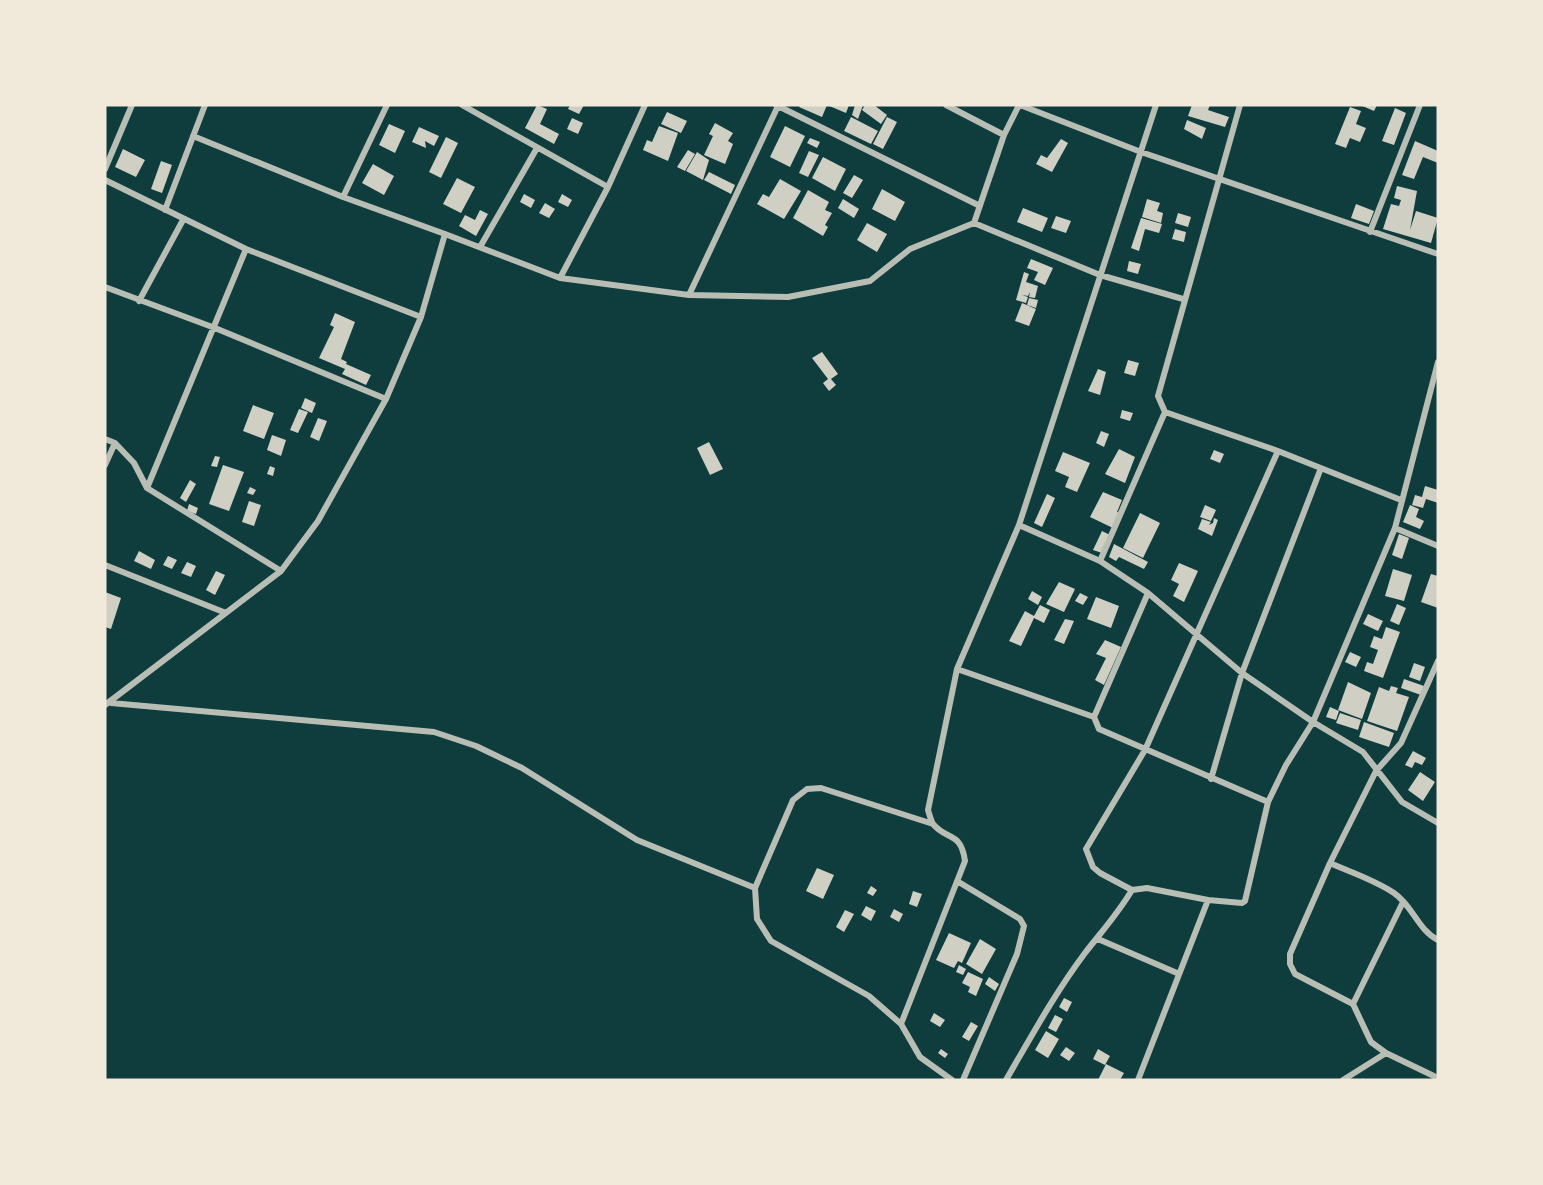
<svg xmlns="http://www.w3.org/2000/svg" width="1543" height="1185" font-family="'Work Sans',sans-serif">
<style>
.building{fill:#cfcfc3}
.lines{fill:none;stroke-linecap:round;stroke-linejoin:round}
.minor{stroke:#b8beb3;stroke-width:6}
</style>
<rect width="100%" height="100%" fill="#0f3d3e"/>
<path class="building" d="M 537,105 L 547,109 L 540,124 L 559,134 L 554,144 L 525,128 Z
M 570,105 L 584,105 L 579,114 L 568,109 Z
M 800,105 L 849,105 L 846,113 L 827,105 L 822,117 L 799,107 Z
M 855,105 L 863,105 L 858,119 L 852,115 Z
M 865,105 L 874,105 L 887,115 L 881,124 L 862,110 Z
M 1192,105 L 1210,105 L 1208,110 L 1229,117 L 1225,127 L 1188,116 Z
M 1360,105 L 1377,105 L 1374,111 Z
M 1350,107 L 1361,111 L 1356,124 L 1366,128 L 1360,142 L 1350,138 L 1346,148 L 1335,144 Z
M 1395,108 L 1406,113 L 1394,145 L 1382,141 Z
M 667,112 L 687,121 L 681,133 L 661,124 Z
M 851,117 L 878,131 L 871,144 L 844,131 Z
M 887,117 L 897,122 L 883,149 L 873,144 Z
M 572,118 L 583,123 L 578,134 L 567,129 Z
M 1187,120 L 1206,128 L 1202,139 L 1184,129 Z
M 715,123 L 733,133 L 728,141 L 733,144 L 725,164 L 704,155 L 713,136 L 709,134 Z
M 389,124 L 405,131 L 395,153 L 379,145 Z
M 659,126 L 678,133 L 668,161 L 643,150 L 647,140 L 652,142 Z
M 785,126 L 805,136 L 790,167 L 770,157 Z
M 419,127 L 439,136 L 434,146 L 425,141 L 426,148 L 412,142 Z
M 446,137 L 458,143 L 441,178 L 429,172 Z
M 810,138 L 820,142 L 817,148 L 807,143 Z
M 1061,139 L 1068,143 L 1052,172 L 1036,164 L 1041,155 L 1047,158 Z
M 1415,141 L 1438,151 L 1438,163 L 1423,157 L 1414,179 L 1402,175 Z
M 123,149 L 145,160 L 136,177 L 115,167 Z
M 688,150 L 695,154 L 685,171 L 677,167 Z
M 809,151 L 819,155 L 808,177 L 799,173 Z
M 697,152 L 709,160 L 703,180 L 686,171 Z
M 823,157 L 846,169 L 835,191 L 812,178 Z
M 161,161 L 172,165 L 162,193 L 151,189 Z
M 373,164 L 394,176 L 384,195 L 362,183 Z
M 709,172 L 735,185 L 731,194 L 704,180 Z
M 854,175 L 863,180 L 852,198 L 843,193 Z
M 457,178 L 475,187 L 461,213 L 443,204 Z
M 780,179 L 801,191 L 784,219 L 757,204 L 763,194 L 769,197 Z
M 1397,186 L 1417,191 L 1410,230 L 1416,211 L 1438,218 L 1431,243 L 1383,229 L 1391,204 L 1399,206 L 1401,200 L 1394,198 Z
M 882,189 L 905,202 L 895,221 L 872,209 Z
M 808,190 L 829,202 L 825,210 L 832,213 L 825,225 L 828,227 L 823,236 L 793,218 Z
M 524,194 L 535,200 L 531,208 L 520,202 Z
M 562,194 L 572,200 L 568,207 L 558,202 Z
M 843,199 L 859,209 L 854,218 L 838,208 Z
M 1147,199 L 1160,203 L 1157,211 L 1163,213 L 1161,223 L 1142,217 Z
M 545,203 L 555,209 L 549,218 L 539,213 Z
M 1356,204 L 1374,211 L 1369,224 L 1351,218 Z
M 1023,208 L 1048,218 L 1042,232 L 1017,222 Z
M 480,210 L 488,214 L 476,236 L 459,226 L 465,215 L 475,220 Z
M 1178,213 L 1191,217 L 1188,227 L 1175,223 Z
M 1056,216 L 1071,221 L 1066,233 L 1051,228 Z
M 1141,218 L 1162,224 L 1159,233 L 1145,229 L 1139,251 L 1131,248 Z
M 867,223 L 887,234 L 877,252 L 857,240 Z
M 1175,229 L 1186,232 L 1184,242 L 1172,239 Z
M 1031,259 L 1053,268 L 1045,285 L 1034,280 L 1038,272 L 1027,268 Z
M 1129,261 L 1141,264 L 1138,274 L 1127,271 Z
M 1024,272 L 1029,274 L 1026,282 L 1038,286 L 1035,298 L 1029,297 L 1030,292 L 1028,296 L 1022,295 L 1028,297 L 1026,303 L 1016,300 Z
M 1029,298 L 1038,300 L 1036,308 L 1027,305 Z
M 1022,303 L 1036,309 L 1029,326 L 1015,321 Z
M 335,313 L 355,322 L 341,359 L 347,362 L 346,364 L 371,375 L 366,385 L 342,374 L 345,369 L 319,358 L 334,327 L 330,325 Z
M 822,352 L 838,374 L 831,379 L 836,385 L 829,391 L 823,383 L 828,379 L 812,358 Z
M 1128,360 L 1139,363 L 1135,376 L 1124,373 Z
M 1098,369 L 1106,372 L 1100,395 L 1088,391 Z
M 305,398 L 316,403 L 312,413 L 301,408 Z
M 253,405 L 274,413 L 264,439 L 243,431 Z
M 299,409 L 308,412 L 298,433 L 290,430 Z
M 1122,410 L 1133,413 L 1130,421 L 1120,418 Z
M 318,418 L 327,421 L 319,441 L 310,437 Z
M 1101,431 L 1109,434 L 1104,447 L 1096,443 Z
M 272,435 L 286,440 L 281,456 L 267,450 Z
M 709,442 L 723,469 L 710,475 L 697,448 Z
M 1119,449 L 1135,457 L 1125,483 L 1105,474 Z
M 1214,450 L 1224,454 L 1220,463 L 1210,459 Z
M 1063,452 L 1090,463 L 1077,492 L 1065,487 L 1069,477 L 1055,471 Z
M 215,456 L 220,457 L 217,467 L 211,466 Z
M 223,465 L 244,472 L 229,511 L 209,504 Z
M 270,466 L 275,468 L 273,476 L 267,474 Z
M 190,480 L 196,484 L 186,502 L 180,498 Z
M 1425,486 L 1438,490 L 1438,503 L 1426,499 L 1423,508 L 1412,505 L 1415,495 L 1422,497 Z
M 250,487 L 256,490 L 253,495 L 247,493 Z
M 1103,492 L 1122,500 L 1117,512 L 1121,513 L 1113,528 L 1090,517 Z
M 1047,494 L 1055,498 L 1042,527 L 1034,523 Z
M 249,501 L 261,505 L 254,526 L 242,522 Z
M 189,504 L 198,508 L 196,514 L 187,511 Z
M 1205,505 L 1216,510 L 1211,521 L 1200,517 Z
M 1410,505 L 1419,509 L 1416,517 L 1424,521 L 1420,529 L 1403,522 Z
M 1140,513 L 1160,523 L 1143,558 L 1123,548 Z
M 1214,518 L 1218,520 L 1212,536 L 1198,529 L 1202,519 L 1211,522 L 1209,525 L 1213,523 Z
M 1102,531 L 1110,535 L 1102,553 L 1093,550 Z
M 1399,534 L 1409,538 L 1402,559 L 1392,555 Z
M 1114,544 L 1148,562 L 1144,569 L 1119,557 L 1116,561 L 1109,557 Z
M 139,551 L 155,560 L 151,569 L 134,561 Z
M 168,556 L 177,560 L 172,569 L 163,565 Z
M 187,562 L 196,566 L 191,577 L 181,573 Z
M 1179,563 L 1198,571 L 1184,602 L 1173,596 L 1179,584 L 1171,580 Z
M 1393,569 L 1412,575 L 1404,601 L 1385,596 Z
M 216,571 L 225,575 L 215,595 L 206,590 Z
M 1431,574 L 1438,576 L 1438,608 L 1421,602 Z
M 1059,582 L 1075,589 L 1064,612 L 1046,604 Z
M 1032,591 L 1042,597 L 1038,605 L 1028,599 Z
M 105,592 L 121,598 L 111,629 L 105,627 Z
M 1080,593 L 1088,597 L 1083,605 L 1075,601 Z
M 1096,597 L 1119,606 L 1111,628 L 1087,619 Z
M 1397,604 L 1406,608 L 1399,625 L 1390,621 Z
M 1040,605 L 1050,610 L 1044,623 L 1034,618 L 1021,646 L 1009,641 L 1025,611 L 1034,616 Z
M 1368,614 L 1383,621 L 1378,631 L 1363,624 Z
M 1065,619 L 1074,621 L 1064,644 L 1054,640 Z
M 1386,627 L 1400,632 L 1383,678 L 1364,671 L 1367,662 L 1373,664 L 1378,650 L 1370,647 L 1374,636 L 1382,639 Z
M 1105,640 L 1121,647 L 1104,685 L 1095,680 L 1106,658 L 1096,654 Z
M 1350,652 L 1361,657 L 1356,667 L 1345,662 Z
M 1414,663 L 1425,667 L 1420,681 L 1409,677 Z
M 1404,679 L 1424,686 L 1421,695 L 1401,688 Z
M 1348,682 L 1371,693 L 1362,719 L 1338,710 Z
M 1391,686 L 1398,688 L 1396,693 L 1409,697 L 1397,731 L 1367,721 L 1379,687 L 1389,691 Z
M 1330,707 L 1339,711 L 1336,720 L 1326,717 Z
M 1340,713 L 1361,720 L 1358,730 L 1336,723 Z
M 1364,722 L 1394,733 L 1389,747 L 1359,737 Z
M 1413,751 L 1426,758 L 1422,765 L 1415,762 L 1412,768 L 1405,765 Z
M 1420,772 L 1435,782 L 1423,801 L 1408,790 Z
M 817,868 L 834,875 L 823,899 L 806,891 Z
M 871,886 L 877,890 L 873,896 L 867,893 Z
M 913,891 L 922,894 L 917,907 L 909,904 Z
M 866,906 L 876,911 L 871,921 L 861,915 Z
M 894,909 L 903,914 L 899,922 L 890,917 Z
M 845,910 L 854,914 L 844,932 L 836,927 Z
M 949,933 L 971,943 L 962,963 L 958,961 L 954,968 L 936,960 Z
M 980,939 L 996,949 L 982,974 L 966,964 Z
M 959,965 L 966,969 L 963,975 L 956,972 Z
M 968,972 L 983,979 L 976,996 L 968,992 L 970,987 L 962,983 Z
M 989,977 L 999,984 L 995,991 L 985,984 Z
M 1064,998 L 1072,1002 L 1067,1012 L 1059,1007 Z
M 934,1013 L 945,1020 L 940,1027 L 930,1021 Z
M 1055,1015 L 1063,1019 L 1056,1032 L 1048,1028 Z
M 971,1022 L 978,1026 L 969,1041 L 962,1037 Z
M 1046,1031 L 1059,1039 L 1048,1058 L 1035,1050 Z
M 1066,1047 L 1075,1053 L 1069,1061 L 1060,1055 Z
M 941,1049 L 948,1054 L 945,1058 L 938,1053 Z
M 1098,1049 L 1110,1056 L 1105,1065 L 1093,1059 Z
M 1106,1064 L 1124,1073 L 1120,1080 L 1098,1080 Z"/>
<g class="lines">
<path class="minor" d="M 462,105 L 608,187
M 776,105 L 980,206
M 946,105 L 1004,135
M 1020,105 L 1141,152 L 1438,254
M 1240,105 L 1158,396 L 1165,412 L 1278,451 L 1401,500
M 193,136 L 343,197 L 445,234
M 105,169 L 132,105
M 105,180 L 246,249 L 421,317
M 343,197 L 387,105
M 165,210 L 205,105
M 974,223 L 1004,135 L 1019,105
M 1370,232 L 1420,105
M 480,247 L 537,148
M 560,278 L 689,295 L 788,297 L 870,281 L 910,249 L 974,223 L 1100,275 L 1183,299
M 105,287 L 215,328 L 386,399
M 689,295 L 778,106
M 139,301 L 183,220
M 105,439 L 115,443 L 134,463 L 147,488 L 281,571
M 105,465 L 115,443
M 147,488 L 246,249
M 1019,525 L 1100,561 L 1148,593 L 1242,673 L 1313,722 L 1363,752 L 1402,802 L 1438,823
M 1395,528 L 1438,546
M 1100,561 L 1165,412
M 105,565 L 226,613
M 1438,661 L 1401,743 L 1376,771 L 1330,863 L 1290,954 L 1290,964 L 1295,974 L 1353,1004 L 1371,1042 L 1386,1053 L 1438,1078
M 957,669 L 1094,717 L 1099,729 L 1268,802 L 1286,765 L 1313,722 L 1395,528 L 1438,362
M 111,703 L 434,732 L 476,746 L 522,768 L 637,840 L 755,888 L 757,919 L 771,941 L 869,996 L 901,1024 L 920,1057 L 952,1080
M 105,705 L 281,571 L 318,521 L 386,399 L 421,317 L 445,234 L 560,278 L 608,187 L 645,105
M 1094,717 L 1148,593
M 1211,779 L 1242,673 L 1321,468
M 1330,863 C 1350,872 1375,880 1394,893 C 1413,906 1418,930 1438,940
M 957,881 L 1020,919 L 1024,926 L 1017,954 L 963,1080
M 755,888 L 793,800 L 807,789 L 821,788 L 933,824
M 1208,900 L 1147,888 L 1132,890 L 1100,873 L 1093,867 L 1086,849 L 1145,750 L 1278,451
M 1098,939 L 1177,973
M 1353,1004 L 1403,902
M 901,1024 L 965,861 C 961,831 947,841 933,824 C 931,821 929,813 928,810 L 957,669 L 1019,525 L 1156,105
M 1006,1080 C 1031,1037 1055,993 1085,953 C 1102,931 1117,915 1132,890
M 1138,1080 L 1208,900 L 1242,903 L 1245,901 L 1268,802
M 1343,1080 L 1386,1053"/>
</g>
<rect width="1543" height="1185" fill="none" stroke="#f1e9da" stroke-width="213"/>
</svg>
